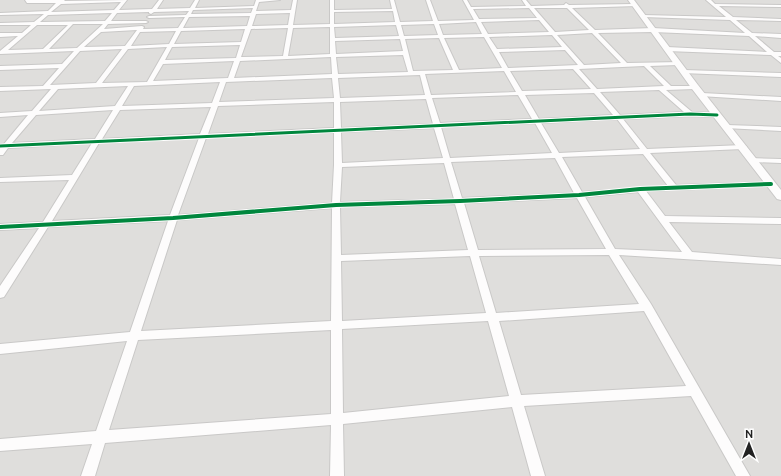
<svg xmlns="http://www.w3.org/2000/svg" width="781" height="476" font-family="Ubuntu,sans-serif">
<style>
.residential{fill:#dfdedc}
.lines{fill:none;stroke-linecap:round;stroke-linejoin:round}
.minor-casing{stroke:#c9c8c7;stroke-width:2}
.tertiary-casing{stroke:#c9c8c7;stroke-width:2}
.minor{fill:#fdfcfc;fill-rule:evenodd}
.tertiary{fill:#fdfcfc;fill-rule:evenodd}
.cycleway-far1-casing{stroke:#fff;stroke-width:5}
.cycleway-casing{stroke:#fff;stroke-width:6}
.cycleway-far1{stroke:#00873e;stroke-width:3}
.cycleway{stroke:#00873e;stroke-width:4}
</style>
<rect width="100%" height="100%" fill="#f0eeeb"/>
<path class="residential" d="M 0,0 L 781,0 L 781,476 L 0,476 Z"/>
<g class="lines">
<defs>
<path id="minor" d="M 25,0 L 65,0 L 64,1 L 127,0 L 119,10 L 152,9 L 159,0 L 163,0 L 157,9 L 190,8 L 195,0 L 199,0 L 195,8 L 254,6 L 256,0 L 280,0 L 259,2 L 256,11 L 291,10 L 293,0 L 297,0 L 293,25 L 330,24 L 330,0 L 334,0 L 334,10 L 392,9 L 390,0 L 394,0 L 400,22 L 433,21 L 426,0 L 430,0 L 438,21 L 474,20 L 463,0 L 467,0 L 471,7 L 526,6 L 522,0 L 526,0 L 531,6 L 564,5 L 566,3 L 569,5 L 635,4 L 637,6 L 572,8 L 595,30 L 653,28 L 745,33 L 730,20 L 643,17 L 641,16 L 643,15 L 726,17 L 706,0 L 711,0 L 715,4 L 781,5 L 781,7 L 719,6 L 733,17 L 781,19 L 781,21 L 736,20 L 752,33 L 781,34 L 781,38 L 755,36 L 774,52 L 781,52 L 781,56 L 778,56 L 781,58 L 781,63 L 771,55 L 667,51 L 664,49 L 667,47 L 767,52 L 749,36 L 653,32 L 598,33 L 627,63 L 680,62 L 680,64 L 678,65 L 650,66 L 671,86 L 697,86 L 698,87 L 695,89 L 666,90 L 692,112 L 717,113 L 720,115 L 717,117 L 690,116 L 623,119 L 647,149 L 743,145 L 747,147 L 743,149 L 650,153 L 676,185 L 771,182 L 775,184 L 771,186 L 646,191 L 665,216 L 781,218 L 781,224 L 669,222 L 692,252 L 781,259 L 781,265 L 619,255 L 651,304 L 750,476 L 736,476 L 691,396 L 524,406 L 545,476 L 531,476 L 512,407 L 343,424 L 344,476 L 330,476 L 331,425 L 105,443 L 95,476 L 81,476 L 92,444 L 0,451 L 0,439 L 96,431 L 127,341 L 0,354 L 0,344 L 130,332 L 168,221 L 48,227 L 4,297 L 0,298 L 0,286 L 39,228 L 0,230 L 0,224 L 43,222 L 69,180 L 0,182 L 0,178 L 72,175 L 92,143 L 8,148 L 3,155 L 0,155 L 0,144 L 4,144 L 28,115 L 0,117 L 0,113 L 32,111 L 51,89 L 0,91 L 0,87 L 43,86 L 59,68 L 0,70 L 0,66 L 62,64 L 74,51 L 0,54 L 0,51 L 18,36 L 0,37 L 0,33 L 22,33 L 31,25 L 0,25 L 0,23 L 34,22 L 44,14 L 0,15 L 0,13 L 48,11 L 56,3 L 27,3 ZM 121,2 L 114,10 L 51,12 L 61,4 ZM 253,8 L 251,13 L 191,14 L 193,10 ZM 529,8 L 537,18 L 479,19 L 473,9 ZM 534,8 L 567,8 L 589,30 L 555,32 ZM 189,11 L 186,15 L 149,16 L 147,17 L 149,18 L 185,17 L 178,28 L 143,29 L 144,27 L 142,26 L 104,29 L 108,24 L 146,23 L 148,22 L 146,21 L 111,21 L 117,13 L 149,12 L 149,13 L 151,14 L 154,12 ZM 393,11 L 395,22 L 334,24 L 334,12 ZM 112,13 L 105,21 L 40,22 L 48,15 ZM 290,13 L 288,25 L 252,26 L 256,14 ZM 250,16 L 247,26 L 183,28 L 189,17 ZM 539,20 L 549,32 L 488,34 L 481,22 ZM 476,22 L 482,34 L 443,35 L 439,24 ZM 73,24 L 103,24 L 77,48 L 49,49 ZM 434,24 L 438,35 L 404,36 L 401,25 ZM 37,25 L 68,25 L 43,49 L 8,50 ZM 396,25 L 399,36 L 335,38 L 334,27 ZM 330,27 L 330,54 L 288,56 L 293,28 ZM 288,28 L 283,56 L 241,57 L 251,29 ZM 245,29 L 241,42 L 174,44 L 181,31 ZM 137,30 L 125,46 L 84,47 L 101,32 ZM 176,31 L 169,44 L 131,46 L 140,32 ZM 592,33 L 621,63 L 584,65 L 557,35 ZM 552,35 L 562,47 L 497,49 L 489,37 ZM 484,37 L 502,68 L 459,70 L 444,38 ZM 439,38 L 453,70 L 413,71 L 405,39 ZM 400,39 L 403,51 L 336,54 L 335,41 ZM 240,45 L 236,58 L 165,60 L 172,47 ZM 167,47 L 147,82 L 102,83 L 128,49 ZM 122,49 L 96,83 L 50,85 L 80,51 ZM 565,50 L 578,65 L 508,68 L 499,52 ZM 403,55 L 408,72 L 338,74 L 336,57 ZM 331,57 L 332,74 L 234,78 L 240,61 ZM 234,61 L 228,78 L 153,81 L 163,64 ZM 644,66 L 664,86 L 597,89 L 579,69 ZM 573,69 L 591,89 L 522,91 L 510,71 ZM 504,71 L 516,92 L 431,95 L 425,74 ZM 420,75 L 425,95 L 340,98 L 338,78 ZM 332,78 L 334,98 L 219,102 L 226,82 ZM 220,82 L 212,103 L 122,106 L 134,86 ZM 128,86 L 115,106 L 39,111 L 58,89 ZM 659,90 L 684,112 L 620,115 L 600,92 ZM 594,93 L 613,115 L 539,119 L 525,95 ZM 518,95 L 532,119 L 440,123 L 432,98 ZM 426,99 L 433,124 L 341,128 L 340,102 ZM 334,102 L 334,128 L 208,134 L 218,106 ZM 211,107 L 200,134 L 102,139 L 120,110 ZM 113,110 L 95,139 L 12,143 L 36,115 ZM 617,119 L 640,149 L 559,153 L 541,123 ZM 535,123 L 552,153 L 450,158 L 441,127 ZM 434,128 L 443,158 L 342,163 L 341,132 ZM 334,132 L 334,165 L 332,203 L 178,215 L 206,138 ZM 199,138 L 170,215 L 52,221 L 99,143 ZM 643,154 L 668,186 L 582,192 L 562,157 ZM 555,158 L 574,193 L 462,198 L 451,162 ZM 444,163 L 454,199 L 340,202 L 342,167 ZM 638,192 L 682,252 L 615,249 L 585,197 ZM 577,198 L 606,249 L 478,250 L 464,203 ZM 455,204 L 468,250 L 341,255 L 340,207 ZM 332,208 L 331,321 L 141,331 L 177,220 ZM 609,255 L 639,304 L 496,313 L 479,256 ZM 470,256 L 486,313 L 342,321 L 341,261 ZM 644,311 L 686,386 L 521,395 L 499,321 ZM 488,321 L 509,396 L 343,413 L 342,329 ZM 331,330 L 331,414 L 109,430 L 138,340 Z
M 684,70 L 781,73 L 781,77 L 682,73 L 681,72 Z
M 702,93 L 781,97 L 781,101 L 700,96 L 700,94 Z
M 727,125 L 781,127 L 781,131 L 725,128 L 724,127 Z
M 749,158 L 781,159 L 781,163 L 752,162 L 748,160 Z"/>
<path id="tertiary" d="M 628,0 L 634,0 L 698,85 L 781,190 L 781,200 L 777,199 L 692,89 Z"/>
</defs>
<use href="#minor" class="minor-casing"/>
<use href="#tertiary" class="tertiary-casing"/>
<use href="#minor" class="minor"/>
<use href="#tertiary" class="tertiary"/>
<defs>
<path id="cycleway-far1" d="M 0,146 L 690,114 L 717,115"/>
<path id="cycleway" d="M 0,227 L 173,218 L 336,205 L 460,201 L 579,195 L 640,189 L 771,184"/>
</defs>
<use href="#cycleway-far1" class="cycleway-far1-casing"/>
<use href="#cycleway" class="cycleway-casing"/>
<use href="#cycleway-far1" class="cycleway-far1"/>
<use href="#cycleway" class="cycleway"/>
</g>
<g transform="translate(749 444)" stroke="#ffffff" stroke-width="3" paint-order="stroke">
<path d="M0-3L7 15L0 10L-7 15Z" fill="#222222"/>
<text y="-6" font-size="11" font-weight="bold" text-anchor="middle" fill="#222222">N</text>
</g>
</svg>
